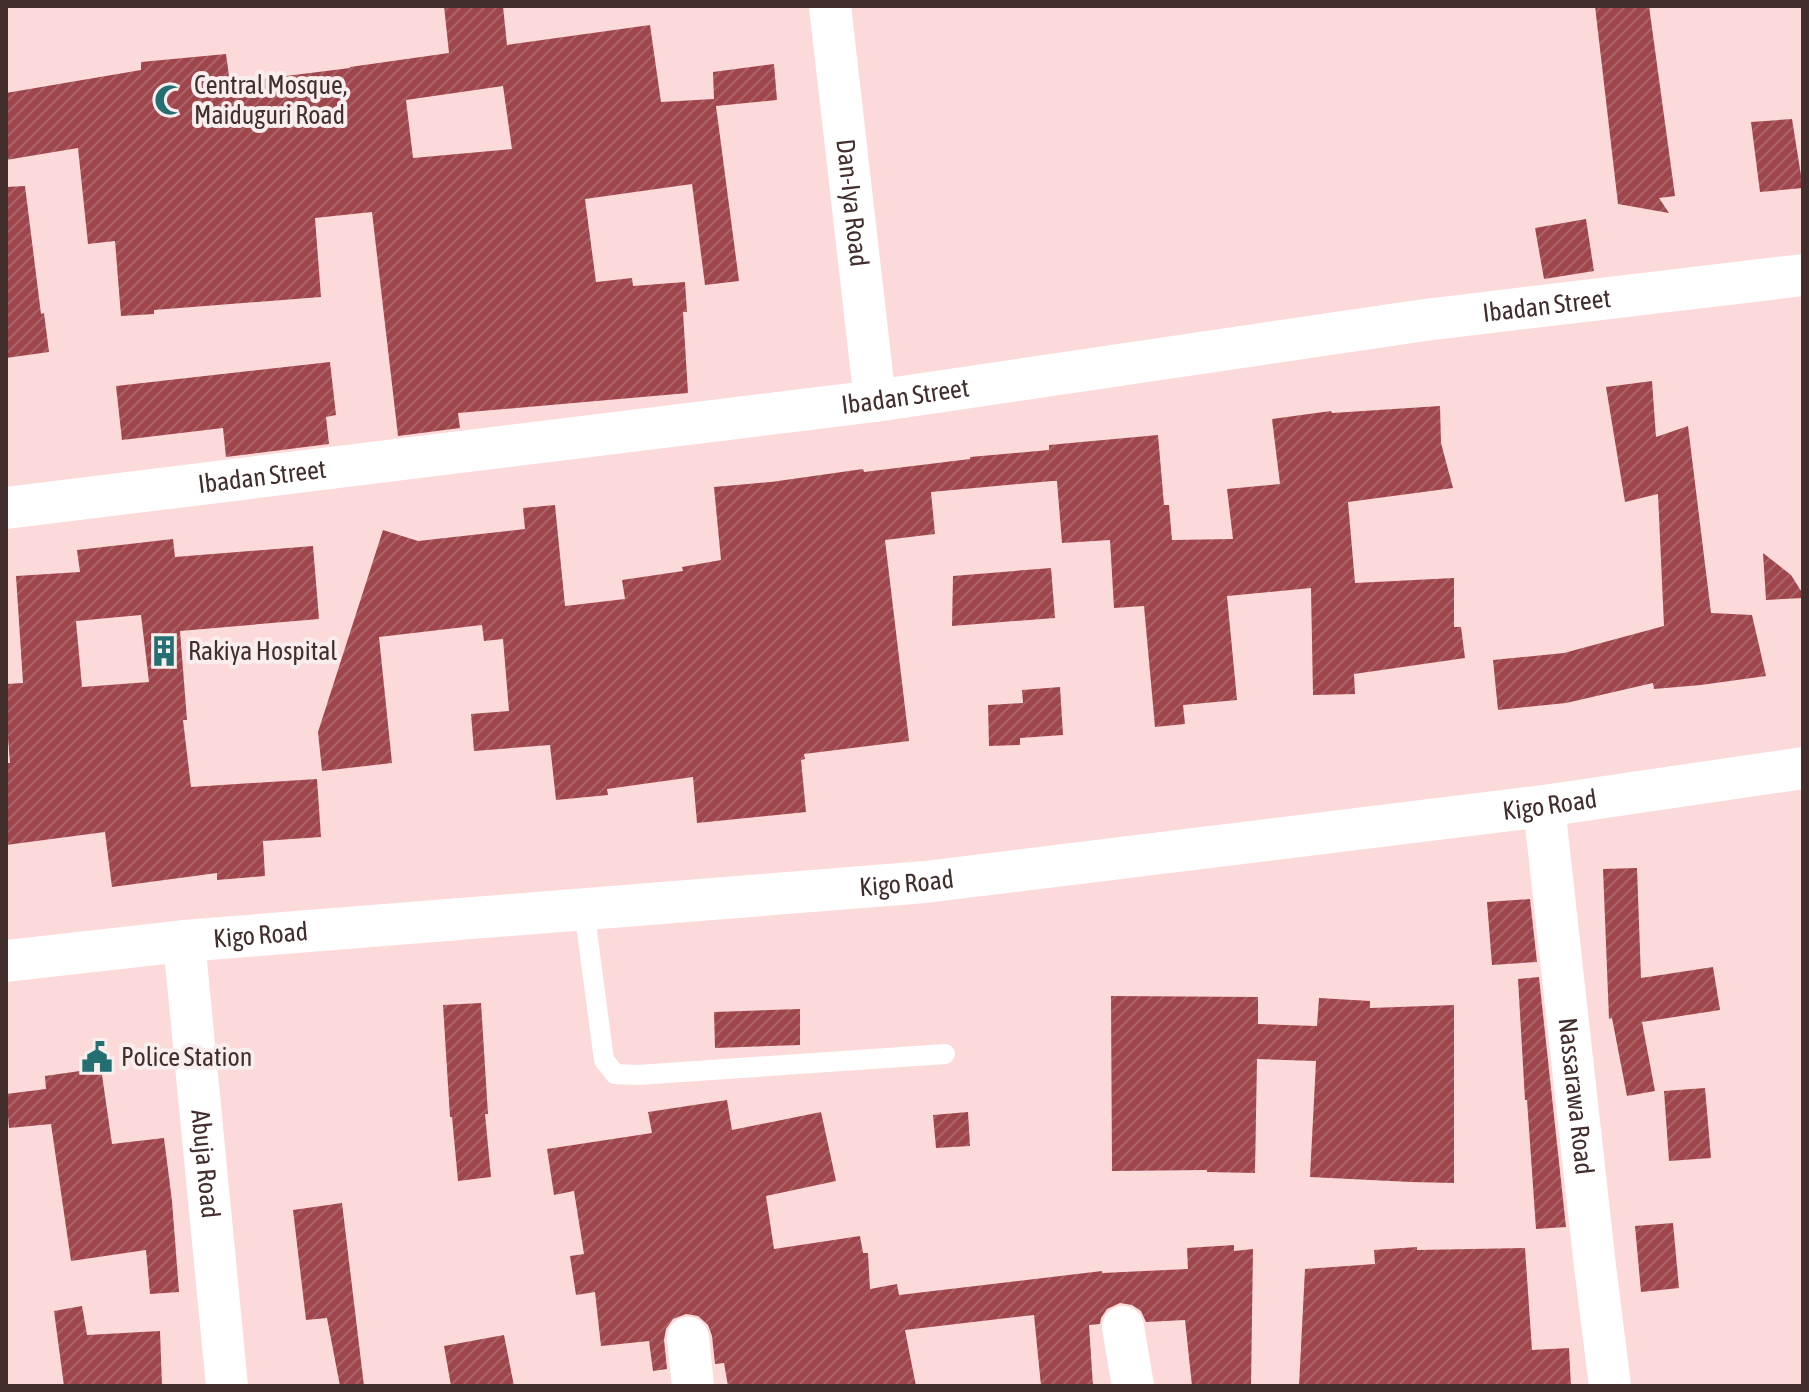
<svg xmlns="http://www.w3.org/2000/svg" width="1809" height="1392" font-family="'Asap Condensed',sans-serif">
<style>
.building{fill:url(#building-hatch);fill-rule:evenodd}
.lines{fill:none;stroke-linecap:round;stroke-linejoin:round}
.service{stroke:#fff;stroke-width:20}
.minor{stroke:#fff;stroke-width:42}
.labels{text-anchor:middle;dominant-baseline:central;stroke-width:8;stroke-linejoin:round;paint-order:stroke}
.poi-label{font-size:26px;fill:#432e2e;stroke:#f9eeee;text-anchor:start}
.street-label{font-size:26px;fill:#432e2e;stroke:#f9eeee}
</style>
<defs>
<pattern id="building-hatch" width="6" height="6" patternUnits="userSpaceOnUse" patternTransform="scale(2)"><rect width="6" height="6" fill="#9f464c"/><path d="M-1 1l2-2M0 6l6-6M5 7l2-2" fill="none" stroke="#a96469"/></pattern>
</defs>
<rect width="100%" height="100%" fill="#fcdada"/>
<path class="building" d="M 444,6 L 503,6 L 507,45 L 650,25 L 661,102 L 714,99 L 713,72 L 774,64 L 777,100 L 716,106 L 739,281 L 705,285 L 692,184 L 585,199 L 596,282 L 632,278 L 633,286 L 685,282 L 687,312 L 683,312 L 688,393 L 458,413 L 460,428 L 398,436 L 372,212 L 315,218 L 321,297 L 154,310 L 154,314 L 121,316 L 115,241 L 88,244 L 78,148 L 6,160 L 6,93 L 141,70 L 141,62 L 226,54 L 230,83 L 350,68 L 350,67 L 449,53 ZM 503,86 L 512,149 L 413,158 L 406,100 Z
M 1595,6 L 1649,6 L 1675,196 L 1659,198 L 1669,213 L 1618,204 Z
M 1792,119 L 1803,188 L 1760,192 L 1751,122 Z
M 25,186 L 41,314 L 44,313 L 49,352 L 6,358 L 6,187 Z
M 1586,219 L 1594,271 L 1544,279 L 1535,228 Z
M 330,362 L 336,415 L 326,417 L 329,444 L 226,457 L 223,428 L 122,440 L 116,386 Z
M 1652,381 L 1656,437 L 1688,426 L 1711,613 L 1752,615 L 1766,676 L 1701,685 L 1654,689 L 1653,683 L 1566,703 L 1498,710 L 1493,660 L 1564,653 L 1664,626 L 1658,494 L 1625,502 L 1606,387 Z
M 1440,406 L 1441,443 L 1453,488 L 1348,502 L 1355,583 L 1454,578 L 1454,627 L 1461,627 L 1465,658 L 1354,674 L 1355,694 L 1313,695 L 1311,588 L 1227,596 L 1237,700 L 1183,705 L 1185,724 L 1155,727 L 1144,606 L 1114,608 L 1110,540 L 1062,543 L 1057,481 L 1052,481 L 931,492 L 935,534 L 885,540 L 909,741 L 804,754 L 805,759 L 801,760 L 806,812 L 697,823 L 693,777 L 607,789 L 608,795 L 556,800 L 550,745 L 474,751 L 471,714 L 509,711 L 503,639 L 484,641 L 482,625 L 379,637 L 392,763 L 322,771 L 318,732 L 383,530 L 418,541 L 525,529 L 523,508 L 555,505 L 565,606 L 625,599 L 622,580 L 683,571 L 682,567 L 721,560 L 714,487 L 771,482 L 863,469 L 864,472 L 970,459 L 970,457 L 1049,450 L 1049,445 L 1158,435 L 1164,505 L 1169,505 L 1172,540 L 1233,539 L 1227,489 L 1280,484 L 1272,419 L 1331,411 L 1332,413 Z
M 173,539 L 175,557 L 313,546 L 319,619 L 180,631 L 187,720 L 183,720 L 191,787 L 317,779 L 321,837 L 263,841 L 265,876 L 217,880 L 217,873 L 112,887 L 105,832 L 6,845 L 6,763 L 10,763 L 6,713 L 6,684 L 23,683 L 16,576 L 80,572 L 77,550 ZM 141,615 L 149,682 L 82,687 L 76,621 Z
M 1763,553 L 1791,575 L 1803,594 L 1803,598 L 1766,600 Z
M 1051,568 L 1055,618 L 952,626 L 953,576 Z
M 1060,687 L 1063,735 L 1020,738 L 1020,745 L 989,746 L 988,705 L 1023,703 L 1022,690 Z
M 1637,868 L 1641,978 L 1713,967 L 1720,1010 L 1642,1022 L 1655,1091 L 1627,1096 L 1612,1018 L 1609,1019 L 1603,869 Z
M 1530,899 L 1537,962 L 1492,965 L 1487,902 Z
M 1539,977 L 1566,1227 L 1536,1229 L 1527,1100 L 1525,1100 L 1518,979 Z
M 1111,996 L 1258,997 L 1258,1024 L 1317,1026 L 1319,998 L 1370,1001 L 1370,1008 L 1454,1005 L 1454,1183 L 1411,1182 L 1310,1177 L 1316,1061 L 1257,1059 L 1255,1173 L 1207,1172 L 1207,1170 L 1112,1171 Z
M 481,1003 L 488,1114 L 485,1114 L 491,1177 L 458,1181 L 452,1117 L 450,1117 L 443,1005 Z
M 800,1009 L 800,1045 L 715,1048 L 714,1012 Z
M 101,1068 L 112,1144 L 164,1138 L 172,1201 L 179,1292 L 150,1294 L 146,1250 L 71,1261 L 51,1124 L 9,1128 L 6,1094 L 46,1089 L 45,1076 Z
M 1705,1088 L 1711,1158 L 1669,1161 L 1664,1091 Z
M 727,1100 L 732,1130 L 821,1112 L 836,1181 L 766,1196 L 774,1249 L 860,1236 L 863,1253 L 868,1253 L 870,1289 L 897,1284 L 899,1295 L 1102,1271 L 1102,1273 L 1188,1269 L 1187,1248 L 1234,1245 L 1234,1251 L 1253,1249 L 1251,1386 L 1192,1386 L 1185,1320 L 1146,1322 L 1141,1311 L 1132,1305 L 1120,1303 L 1107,1309 L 1101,1318 L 1100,1324 L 1089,1325 L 1093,1386 L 1041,1386 L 1034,1315 L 905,1330 L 916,1386 L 728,1386 L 724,1363 L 715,1364 L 712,1336 L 708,1325 L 698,1316 L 686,1314 L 673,1319 L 666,1329 L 664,1340 L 667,1369 L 653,1371 L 649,1341 L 601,1346 L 595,1292 L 576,1295 L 570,1256 L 584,1254 L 574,1191 L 554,1195 L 547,1149 L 652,1133 L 648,1112 Z
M 968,1112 L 970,1146 L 936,1148 L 933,1115 Z
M 342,1203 L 364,1386 L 340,1386 L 327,1318 L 306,1320 L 293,1210 Z
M 1673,1223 L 1679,1288 L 1641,1292 L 1635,1226 Z
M 1417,1247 L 1417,1250 L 1525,1248 L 1532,1350 L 1569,1348 L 1571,1386 L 1299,1386 L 1305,1269 L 1375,1264 L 1374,1250 Z
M 82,1306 L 87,1335 L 160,1331 L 162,1386 L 64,1386 L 54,1311 Z
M 504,1335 L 514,1386 L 451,1386 L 444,1346 Z"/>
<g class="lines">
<path class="service" d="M 584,909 L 604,1060 L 615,1074 L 638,1075 L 945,1054"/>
<g class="minor">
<path id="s1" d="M 830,6 L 875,401"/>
<path id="s2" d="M 6,508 L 875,401 L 1425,320 L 1803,275"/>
<path id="s3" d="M 1544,806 L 1595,1266 L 1610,1386"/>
<path id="s4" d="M 184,941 L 227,1386"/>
<path id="s5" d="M 6,961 L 184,941 L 925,882 L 1544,806 L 1803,768"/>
<path d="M 1123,1327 L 1133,1386"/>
<path d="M 688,1338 L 693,1386"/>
</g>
</g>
<defs>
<symbol id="mosque-bare" viewBox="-9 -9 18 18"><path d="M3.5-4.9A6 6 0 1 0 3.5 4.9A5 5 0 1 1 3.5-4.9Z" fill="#236f71" stroke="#f9eeee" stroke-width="2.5" paint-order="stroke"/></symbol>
<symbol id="building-bare" viewBox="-9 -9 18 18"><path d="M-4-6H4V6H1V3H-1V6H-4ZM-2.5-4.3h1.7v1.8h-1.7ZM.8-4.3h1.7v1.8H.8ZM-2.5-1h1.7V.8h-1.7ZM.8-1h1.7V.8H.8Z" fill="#236f71" stroke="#f9eeee" stroke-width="2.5" paint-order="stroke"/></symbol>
<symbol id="civic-bare" viewBox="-9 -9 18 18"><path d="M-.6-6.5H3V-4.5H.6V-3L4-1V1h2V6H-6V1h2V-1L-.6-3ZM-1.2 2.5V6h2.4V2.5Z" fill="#236f71" stroke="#f9eeee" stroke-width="2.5" paint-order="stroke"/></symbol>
</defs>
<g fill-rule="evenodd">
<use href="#mosque-bare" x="148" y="78" width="44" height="44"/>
<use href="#building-bare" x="142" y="629" width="44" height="44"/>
<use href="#civic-bare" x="75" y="1035" width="44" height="44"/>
</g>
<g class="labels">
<g class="poi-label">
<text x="194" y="85">Central Mosque,<tspan x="194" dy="30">Maiduguri Road</tspan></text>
<text x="188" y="651">Rakiya Hospital</text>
<text x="121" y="1057">Police Station</text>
</g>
<g class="street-label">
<text stroke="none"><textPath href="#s1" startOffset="198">Dan-Iya Road</textPath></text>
<text stroke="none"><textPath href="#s2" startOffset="1554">Ibadan Street</textPath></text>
<text stroke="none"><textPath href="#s2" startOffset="906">Ibadan Street</textPath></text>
<text stroke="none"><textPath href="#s2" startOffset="258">Ibadan Street</textPath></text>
<text stroke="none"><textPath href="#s5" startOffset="1552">Kigo Road</textPath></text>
<text stroke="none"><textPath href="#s5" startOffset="904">Kigo Road</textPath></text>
<text stroke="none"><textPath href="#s5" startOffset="256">Kigo Road</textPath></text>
<text stroke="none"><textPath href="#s3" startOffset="292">Nassarawa Road</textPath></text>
<text stroke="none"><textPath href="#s4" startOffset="224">Abuja Road</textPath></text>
</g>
</g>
<rect width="1809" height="1392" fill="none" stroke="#432e2e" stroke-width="16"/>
</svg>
